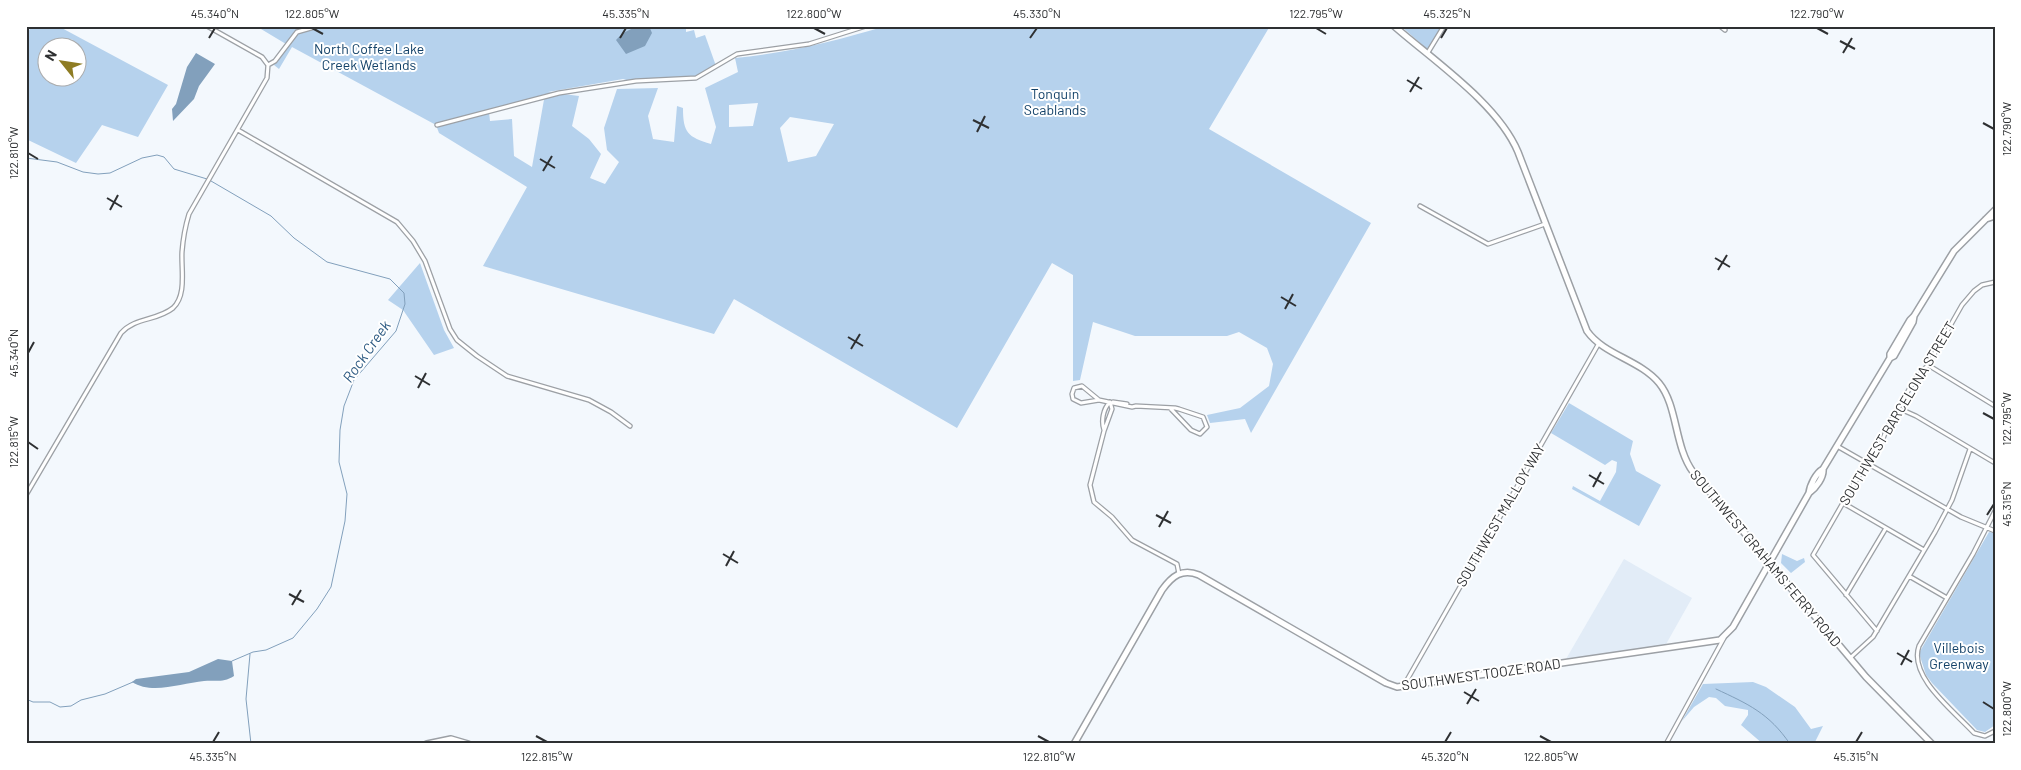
<svg xmlns="http://www.w3.org/2000/svg" width="2021" height="770" font-family="Barlow,sans-serif">
<style>
.built{fill:#e2ecf7}
.green{fill:#b6d2ed;fill-rule:evenodd}
.water{fill:#82a0bc}
.lines{fill:none;stroke-linecap:round;stroke-linejoin:round}
.stream{stroke:#82a0bc;stroke-width:1}
.minor-casing{stroke:#9ca0a5;stroke-width:5.5}
.secondary-casing{stroke:#9ca0a5;stroke-width:8}
.minor{stroke:#fff;stroke-width:3}
.secondary{stroke:#fff;stroke-width:5}
.ticks{fill:none;stroke:#2e3032;stroke-width:2}
.labels{text-anchor:middle;dominant-baseline:central;stroke-width:4;stroke-linejoin:round;paint-order:stroke}
.park-label{font-size:14px;fill:#124168;stroke:#fff}
.street-label{font-size:14px;fill:#2e3032;stroke:#fff}
.water-label{font-size:15px;font-style:italic;fill:#2d5a82;stroke:#fff}
.neatline{fill:none;stroke:#2e3032;stroke-width:2}
.ticks-label{font-size:12px;text-anchor:middle;fill:#2e3032}
</style>
<rect width="100%" height="100%" fill="#f3f8fd"/>
<path class="built" d="M 1624,559 L 1692,598 L 1665,646 L 1566,659 Z"/>
<path class="green" d="M 32,26 L 58,26 L 168,85 L 138,137 L 102,125 L 76,163 L 26,139 L 26,35 ZM 48,48 L 78,48 L 78,78 L 48,78 Z
M 256,26 L 686,26 L 686,32 L 694,30 L 696,38 L 705,35 L 716,66 C 711,69 705,74 699,76 C 681,82 641,85 623,79 L 548,92 L 579,96 L 572,126 L 589,139 L 601,154 L 590,178 L 605,184 L 619,162 L 607,150 L 604,128 L 617,89 L 658,88 L 648,116 L 653,139 L 674,142 L 677,106 L 683,108 C 683,133 688,137 711,144 L 716,127 L 705,88 L 738,72 L 735,58 C 787,53 836,41 886,26 L 1270,26 L 1209,129 L 1371,223 L 1251,433 L 1245,419 L 1210,423 L 1207,415 L 1240,408 L 1269,386 L 1273,364 L 1267,348 L 1239,332 L 1227,336 L 1135,336 L 1093,322 L 1080,380 L 1073,381 L 1073,275 L 1052,263 L 957,428 L 734,299 L 714,334 L 483,266 L 527,187 L 439,133 L 436,125 L 292,47 L 279,69 L 274,65 L 286,44 ZM 545,94 L 532,167 L 514,156 L 512,119 L 490,121 L 489,112 L 525,103 ZM 758,103 L 753,126 L 729,127 L 729,105 ZM 790,117 L 834,124 L 816,156 L 788,162 L 780,128 Z
M 1401,26 L 1441,26 L 1428,50 Z
M 420,263 L 444,330 L 454,348 L 434,355 L 403,310 L 388,300 Z
M 1569,403 L 1633,441 L 1630,454 L 1636,471 L 1661,485 L 1639,526 L 1572,489 L 1573,486 L 1600,501 L 1616,472 L 1617,462 L 1612,460 L 1605,465 L 1551,433 Z
M 1989,532 L 1995,533 L 1995,725 L 1985,732 L 1977,730 L 1932,683 L 1926,675 L 1919,653 Z
M 1782,554 L 1797,561 L 1804,558 L 1805,562 L 1791,573 L 1781,563 Z
M 1753,682 L 1766,687 L 1795,707 L 1811,729 L 1823,726 L 1814,744 L 1763,744 L 1741,725 L 1748,715 L 1748,710 L 1725,706 L 1716,698 L 1709,697 L 1694,707 L 1682,721 L 1703,684 Z"/>
<path class="water" d="M 649,26 L 652,33 L 645,46 L 626,54 L 616,40 C 625,30 635,26 649,26 Z
M 196,53 L 215,64 L 199,86 L 194,99 L 173,121 L 172,109 L 176,104 L 187,67 Z
M 218,659 L 232,661 L 234,676 C 223,683 216,680 204,681 C 182,683 152,695 132,682 L 136,679 L 189,672 Z"/>
<g class="lines">
<path class="stream" d="M 26,158 L 57,162 L 83,172 L 98,174 L 110,173 L 142,158 L 157,155 L 164,157 L 174,169 L 207,179
M 211,181 L 271,216 L 294,238 L 327,262 L 390,279 L 404,293 L 405,304 L 396,331 L 354,380 L 344,406 L 340,430 L 339,462 L 347,494 L 345,521 L 331,587 L 317,609 L 293,638 L 266,650 L 253,652 L 232,661
M 250,654 L 246,699 L 251,744
M 1716,689 C 1748,704 1769,713 1790,744
M 26,699 L 33,702 L 50,702 L 60,707 L 71,706 L 81,700 L 105,694 L 133,682"/>
<defs>
<path id="minor" d="M 1720,26 L 1725,30
M 1427,54 L 1444,26
M 268,65 L 275,61 L 297,32 L 318,26
M 437,125 L 559,93 L 636,81 L 696,78 L 737,54 L 809,44 L 866,26
M 238,130 L 397,222 L 413,241 L 425,261 L 450,329 L 457,340 L 477,356 L 507,376 L 589,400 L 611,412 L 630,426
M 1420,206 L 1488,244 L 1545,224
M 1928,365 L 1995,406
M 1082,386 L 1099,400 L 1081,403 L 1073,399 L 1072,394 L 1074,388 Z
M 1099,400 L 1132,407 L 1136,406 L 1175,408 L 1179,409 L 1203,417 L 1207,427 L 1200,434 L 1191,430 L 1170,408
M 1110,402 L 1112,409 L 1104,431 L 1090,485 L 1094,502 L 1112,517 L 1132,540 L 1177,564 L 1179,574
M 1113,402 L 1127,404
M 1898,408 L 1916,416 L 1995,463
M 1104,430 C 1101,421 1103,409 1110,402
M 1837,446 L 1961,517 L 1995,531
M 26,495 L 121,333 C 135,317 157,321 173,308 C 187,295 181,269 182,252 C 183,239 185,227 189,214 L 267,78 L 268,65 L 262,57 L 207,26
M 1843,503 L 1924,550
M 1995,511 L 1973,554 L 1919,646 C 1908,677 1955,712 1974,733 L 1985,736 L 1995,731
M 1909,576 L 1947,598
M 1846,595 L 1886,528
M 1877,631 L 1813,555 L 1855,482 L 1882,441 L 1888,426 L 1915,379 L 1928,365 L 1962,305 L 1974,291 L 1982,285 L 1995,282
M 1850,658 L 1873,637 L 1935,532 L 1952,500 L 1970,449
M 1403,687 L 1599,343
M 1666,744 L 1724,638"/>
<path id="secondary" d="M 1394,26 C 1434,61 1498,104 1518,152 L 1587,331 C 1604,355 1640,360 1659,383 C 1678,406 1674,446 1693,472 L 1866,677 L 1932,744
M 1986,219 L 1995,216
M 1890,358 L 1890,354 L 1910,320 L 1914,316 L 1954,251 L 1995,210
M 1809,493 C 1816,488 1824,477 1823,469
M 427,744 L 451,739 L 468,744
M 1074,744 L 1162,590 C 1172,576 1182,568 1199,575 L 1386,683 L 1397,687 L 1720,640 L 1733,627 L 1809,493 C 1810,485 1816,473 1823,469 L 1890,358 L 1894,356 L 1913,322 L 1914,316"/>
</defs>
<use href="#minor" class="minor-casing"/>
<use href="#secondary" class="secondary-casing"/>
<use href="#minor" class="minor"/>
<use href="#secondary" class="secondary"/>
</g>
<path class="ticks" d="M 312,28 L 323,34M 814,28 L 825,34M 1316,28 L 1326,34M 1817,28 L 1828,34M 209,38 L 215,28M 620,38 L 626,28M 1030,38 L 1037,28M 1441,38 L 1447,28M 1840,41 L 1855,49M 1843,53 L 1852,38M 1407,80 L 1422,89M 1410,92 L 1419,77M 973,120 L 989,128M 1983,123 L 1994,129M 977,132 L 985,116M 28,153 L 38,159M 540,159 L 555,168M 543,171 L 552,156M 107,198 L 122,207M 110,210 L 118,195M 1715,258 L 1730,267M 1718,270 L 1727,255M 1281,297 L 1296,306M 1285,309 L 1293,294M 848,337 L 863,346M 851,349 L 860,334M 28,353 L 34,342M 415,376 L 430,385M 418,388 L 426,373M 1983,413 L 1994,419M 28,442 L 38,449M 1589,475 L 1604,484M 1593,487 L 1601,472M 1156,515 L 1171,523M 1987,515 L 1994,504M 1159,527 L 1168,511M 723,554 L 738,563M 726,566 L 734,551M 289,594 L 304,602M 292,605 L 301,590M 1897,653 L 1912,662M 1901,665 L 1909,650M 1464,692 L 1479,701M 1983,702 L 1994,709M 1467,704 L 1476,689M 536,736 L 547,742M 1038,736 L 1049,742M 1540,736 L 1551,742M 213,742 L 219,732M 1445,742 L 1451,732M 1856,742 L 1862,732"/>
<g class="labels">
<g class="park-label">
<text x="369" y="48">North Coffee Lake<tspan x="369" dy="16">Creek Wetlands</tspan></text>
<text x="1055" y="93">Tonquin<tspan x="1055" dy="16">Scablands</tspan></text>
<text x="1959" y="647">Villebois<tspan x="1959" dy="16">Greenway</tspan></text>
</g>
<g class="street-label">
<text transform="translate(1897 413) rotate(-59)">SOUTHWEST BARCELONA STREET</text>
<text transform="translate(1500 515) rotate(-60)">SOUTHWEST MALLOY WAY</text>
<text transform="translate(1766 558) rotate(50)">SOUTHWEST GRAHAMS FERRY ROAD</text>
<text transform="translate(1481 674) rotate(-8)">SOUTHWEST TOOZE ROAD</text>
</g>
<g class="water-label">
<text transform="translate(366 351) rotate(-55)">Rock Creek</text>
</g>
</g>
<rect width="2021" height="770" fill="none" stroke="#ffffff" stroke-width="55"/>
<g transform="translate(62 62) rotate(300)"><circle r="24" fill="#ffffff" stroke="#abacad"/>
<path d="M0-4L9 19L0 12L-9 19Z" fill="#8e7c23"/>
<text y="-8" font-size="14" font-weight="bold" text-anchor="middle" fill="#2e3032">N</text>
</g>
<rect x="28" y="28" width="1966" height="714" class="neatline"/>
<g class="ticks-label">
<text x="215" y="18">45.340°N</text>
<text x="312" y="18">122.805°W</text>
<text x="626" y="18">45.335°N</text>
<text x="814" y="18">122.800°W</text>
<text x="1037" y="18">45.330°N</text>
<text x="1316" y="18">122.795°W</text>
<text x="1447" y="18">45.325°N</text>
<text x="1817" y="18">122.790°W</text>
<text transform="translate(2007 129) rotate(-90)" y="4">122.790°W</text>
<text transform="translate(14 153) rotate(-90)" y="4">122.810°W</text>
<text transform="translate(14 353) rotate(-90)" y="4">45.340°N</text>
<text transform="translate(2007 419) rotate(-90)" y="4">122.795°W</text>
<text transform="translate(14 442) rotate(-90)" y="4">122.815°W</text>
<text transform="translate(2007 504) rotate(-90)" y="4">45.315°N</text>
<text transform="translate(2007 709) rotate(-90)" y="4">122.800°W</text>
<text x="213" y="761">45.335°N</text>
<text x="547" y="761">122.815°W</text>
<text x="1049" y="761">122.810°W</text>
<text x="1445" y="761">45.320°N</text>
<text x="1551" y="761">122.805°W</text>
<text x="1856" y="761">45.315°N</text>
</g>
</svg>
